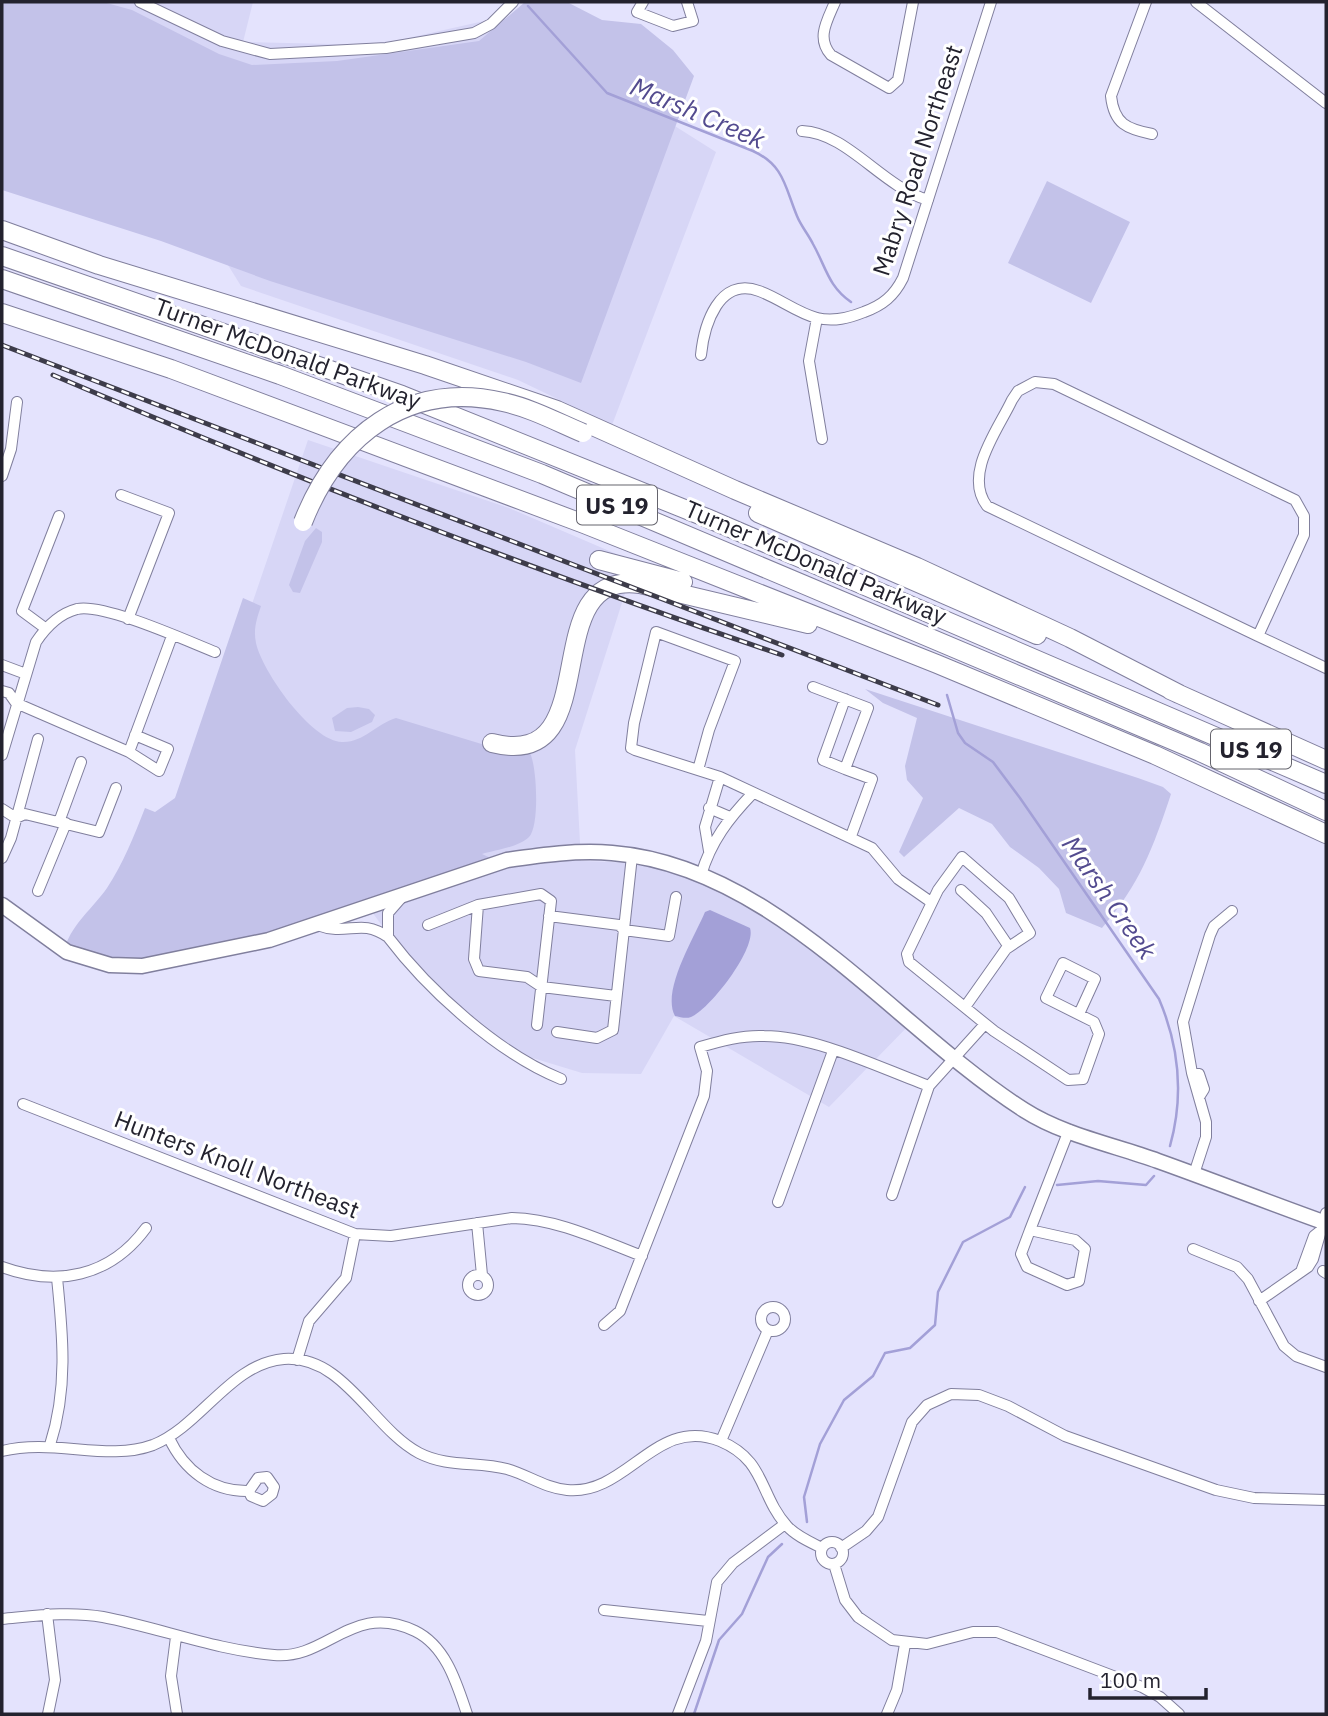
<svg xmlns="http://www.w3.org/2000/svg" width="1328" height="1716" font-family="'IBM Plex Sans',sans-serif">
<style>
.built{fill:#d7d6f6}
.green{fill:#c3c2e9}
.water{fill:#a3a0d7}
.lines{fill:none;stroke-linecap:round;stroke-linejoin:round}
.stream{stroke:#a3a0d7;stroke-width:2.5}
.street-casing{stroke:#807f9d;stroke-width:12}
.secondary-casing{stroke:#807f9d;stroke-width:17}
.highway-casing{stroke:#807f9d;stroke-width:20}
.street{stroke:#fff;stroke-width:10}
.secondary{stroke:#fff;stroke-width:14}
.highway{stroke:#fff;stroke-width:18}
.rail-casing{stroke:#3d3c4a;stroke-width:5}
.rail{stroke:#fff;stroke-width:2.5;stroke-dasharray:8;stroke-linecap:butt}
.highway-bridge-casing{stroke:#807f9d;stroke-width:20;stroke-linecap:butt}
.highway-bridge{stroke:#fff;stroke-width:18}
.labels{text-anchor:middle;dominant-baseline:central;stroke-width:6;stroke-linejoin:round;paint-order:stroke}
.shield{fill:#fff;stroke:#65646d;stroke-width:2}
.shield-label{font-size:23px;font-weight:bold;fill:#23222e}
.street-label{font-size:24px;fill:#23222e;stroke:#fff}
.water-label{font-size:26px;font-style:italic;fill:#534b8f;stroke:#fff}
</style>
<rect width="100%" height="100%" fill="#e4e3fd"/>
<path class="built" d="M 93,2 L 253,2 L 243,42 L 377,45 L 502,17 L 716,152 L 612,425 L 518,380 L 241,286 L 223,257 Z
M 308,440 L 509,508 L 635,562 L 575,750 L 581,861 L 670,864 L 742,895 L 915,1019 L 829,1107 L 674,1016 L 641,1074 L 582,1073 L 513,1052 L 462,1017 L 411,965 L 372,912 L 209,730 Z"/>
<path class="green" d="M 2,2 L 103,2 L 132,10 L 219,54 L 252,65 L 337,61 L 479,41 L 525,2 L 567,2 L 602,20 L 641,24 L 673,50 L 694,76 L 581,383 L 526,362 L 270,281 L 161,241 L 2,190 Z
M 1047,181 L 1130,222 L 1091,303 L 1008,263 Z
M 316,528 L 322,532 L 322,542 L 300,593 L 293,592 L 289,585 L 305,541 Z
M 243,598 L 261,606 C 257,618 253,629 256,643 C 262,671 311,741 342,742 C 363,743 376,724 396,718 L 498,749 L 529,751 C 537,763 540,826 529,837 C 519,847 496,850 482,854 L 503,864 L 372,912 L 122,968 L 65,947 C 73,923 93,908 107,888 C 123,864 134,836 145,808 L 155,812 L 175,798 Z
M 865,689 L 1138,778 L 1163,787 L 1171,794 C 1153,848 1140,884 1102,928 L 1066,913 L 1059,889 L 1039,868 L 1010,847 L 992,824 L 959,808 L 904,857 L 899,852 L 923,798 L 907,780 L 905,766 L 917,718 L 883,703 Z
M 358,707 L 369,709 L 375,715 L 372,722 L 351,732 L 335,731 L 332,718 L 347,708 Z"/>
<path class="water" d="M 710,910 L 750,928 C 757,948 710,1009 691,1017 C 686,1019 680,1017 675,1016 C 661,991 695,936 705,912 Z"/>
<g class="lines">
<path class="stream" d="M 528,6 L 607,93 L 753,151 C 784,165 785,187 797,216 C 801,226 808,234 813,244 C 826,267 828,286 851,302
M 947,695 L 958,733 L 965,743 L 993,762 L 1020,798 L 1159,999 C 1179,1046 1184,1096 1170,1146
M 1057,1185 L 1098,1181 L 1146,1185 L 1154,1176
M 807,1522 L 804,1497 L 820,1444 L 844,1400 L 873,1376 L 885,1353 L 910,1348 L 935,1325 L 938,1292 L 963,1242 L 1010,1217 L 1025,1187
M 694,1714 L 719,1640 L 742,1614 L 768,1557 L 782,1544"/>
<defs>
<path id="street" d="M 140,2 L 222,41 L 270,54 L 386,48 L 474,33 L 491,24 L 513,2
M 643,2 L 637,12 L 673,26 L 693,21 L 687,2
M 835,2 C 827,21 816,38 831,55 L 889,88 L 898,80 L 913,2
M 1146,2 L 1111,96 C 1114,124 1127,129 1152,134
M 1196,2 L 1326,103
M 802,131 C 848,133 881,186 928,200
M 817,318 L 809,361 L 822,439
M 701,355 C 704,325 719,276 759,291 C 779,298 797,313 817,318 C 834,322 849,318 864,312 C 883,305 894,296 903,278 L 991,2
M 1035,382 L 1054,384 L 1295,500 L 1304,516 L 1304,535 L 1258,636 L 987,506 C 963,474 998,430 1012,400 L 1018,391 Z
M 2,476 L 11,449 L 17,402
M 121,495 L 169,513 L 128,619
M 45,628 L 22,611 L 59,516
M 1258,636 L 1326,668
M 2,665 L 26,674
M 813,687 L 868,708 L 845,769 L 872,779 L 851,836
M 2,691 L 9,693 L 16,703 L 129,752 L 172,636
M 845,699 L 823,760 L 845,769
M 129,752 L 159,771 L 168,749 L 135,735
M 2,755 L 36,642 C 46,627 58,614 77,609 C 104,603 187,641 215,652
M 698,770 L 709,730 L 735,661 L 656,632 L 634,723 L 631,748 L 635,750 L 720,777 L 872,848 L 898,879 L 931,902
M 709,808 L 730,817
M 2,809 L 16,818 L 25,814 L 99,832 L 116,788
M 59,822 L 81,762
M 709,851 L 705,827 L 720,777
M 2,858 L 11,838 L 38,739
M 701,875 C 711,841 729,818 753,793
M 961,890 L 986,913 L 1009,947
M 38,891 L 66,823
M 478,905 L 474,959 L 479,971 L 527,977 L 542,987 L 616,996
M 549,916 L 619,925 L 624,930 L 669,936 L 676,897
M 317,925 C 349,937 359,917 388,937 L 388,913 L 402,897
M 428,925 L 478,905 L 541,894 L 551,901 L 537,1025
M 388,937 C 429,991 499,1054 561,1079
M 965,1007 L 1006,949 L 1030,933 L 1009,898 L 962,857 L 938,890 L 907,954 L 909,962 L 994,1031 L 1068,1080 L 1083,1079 L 1099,1034 L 1094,1022 L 1046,998 L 1063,963 L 1095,979 L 1079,1014
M 557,1032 L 597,1038 L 613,1030 L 632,856
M 1192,1073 L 1199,1074 L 1204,1089 L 1199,1097
M 23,1104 L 355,1234 L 391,1236 L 512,1218 C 558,1219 600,1240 642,1256
M 1194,1174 L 1206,1137 L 1206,1122 L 1192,1073 L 1183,1022 L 1210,935 L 1214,926 L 1232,911
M 892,1195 L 929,1086 L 985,1024
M 778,1202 L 833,1051
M 477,1223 L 482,1275
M 1030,1230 L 1075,1240 L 1085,1249 L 1079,1281 L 1067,1285 L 1027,1267 L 1021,1254 Z
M 1030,1230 L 1069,1130
M 1193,1249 L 1237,1267 L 1248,1279 L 1284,1346 L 1296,1356 L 1326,1367
M 2,1267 C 57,1287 110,1277 146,1228
M 1302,1269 L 1314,1236 L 1319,1232
M 1323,1271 L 1326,1273
M468 1285a10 10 0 1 1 20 0a10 10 0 1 1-20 0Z
M 1259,1301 L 1308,1267 L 1313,1259 L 1326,1213
M761 1319a12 12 0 1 1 24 0a12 12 0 1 1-24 0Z
M 604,1325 L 620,1311 L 704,1096 L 707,1071 L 700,1047 C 721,1041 742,1035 764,1036 C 816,1036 880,1068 929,1086
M 297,1360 L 309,1321 L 346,1278 L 355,1234
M 169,1438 C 184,1470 212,1492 249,1491 L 258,1478 L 267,1477 L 274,1487 L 272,1494 L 263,1501 L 251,1496 L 249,1491
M 721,1441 L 768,1330
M 50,1445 C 68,1389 63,1336 57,1278
M 2,1451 C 54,1438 107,1462 153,1445 C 201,1426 231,1363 284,1359 C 344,1355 372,1428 419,1453 C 448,1468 478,1461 507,1469 C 528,1475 545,1488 567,1490 C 627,1496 656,1415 720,1441 C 766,1460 759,1495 787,1526 C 796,1536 810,1542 822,1548
M821 1553a11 11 0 1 1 22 0a11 11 0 1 1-22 0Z
M 841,1548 L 866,1531 L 878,1517 L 912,1422 L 927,1405 L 951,1394 L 979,1395 L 1008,1406 L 1065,1436 L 1216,1490 L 1254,1498 L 1326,1500
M 834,1564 L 845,1600 L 858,1617 L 892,1640 L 927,1644 L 973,1632 L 997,1632 L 1142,1687 L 1160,1697 L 1179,1714
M 604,1610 L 708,1621
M 47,1614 L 55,1680 L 48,1714
M 2,1619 C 35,1616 69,1611 103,1617 C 160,1628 216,1650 274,1655 C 328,1660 352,1601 415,1631 C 446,1646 457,1684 467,1714
M 176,1637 L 171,1676 L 177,1714
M 678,1714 L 706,1641 L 717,1582 L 733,1563 L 785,1524
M 887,1714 L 897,1690 L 905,1644"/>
<path id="secondary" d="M 2,905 L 67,952 L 110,965 L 142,966 L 269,940 L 507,860 C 542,855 577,850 612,853 C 775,866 894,1027 1024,1110 C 1063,1135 1114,1145 1158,1161 C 1214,1181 1270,1203 1326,1223"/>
<path id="highway" d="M 2,230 L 99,265 L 425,365 L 557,410 L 735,490 L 917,567 L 1070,638 L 1179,694
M 2,256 L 402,395 L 707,518 L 1326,784
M 2,279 L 280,375 L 542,474 L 1200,752 L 1326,811
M 2,313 L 171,369 L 584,524 L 937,664 L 1155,755 L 1326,834
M 758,513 L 1037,635
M 599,560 L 683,582
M 1170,690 L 1326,760
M 492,743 C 611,773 532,569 640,584 L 808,624"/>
</defs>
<use href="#street" class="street-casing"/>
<use href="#secondary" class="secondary-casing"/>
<use href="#highway" class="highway-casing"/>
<use href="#street" class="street"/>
<use href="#secondary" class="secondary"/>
<use href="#highway" class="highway"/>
<defs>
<path id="rail" d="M 2,345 L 938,705
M 53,375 C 290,476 537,572 782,655"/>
</defs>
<use href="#rail" class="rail-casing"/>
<use href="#rail" class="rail"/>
<defs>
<path id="highway-bridge" d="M 303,522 C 337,436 407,380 503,402 C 531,408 557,422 583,433"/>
</defs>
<use href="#highway-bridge" class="highway-bridge-casing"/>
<use href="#highway-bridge" class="highway-bridge"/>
</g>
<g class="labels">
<g class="shield">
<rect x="577" y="485.5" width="80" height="39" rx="5"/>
<rect x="1211" y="729.5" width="80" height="39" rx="5"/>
</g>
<g class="shield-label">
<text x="617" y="505">US 19</text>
<text x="1251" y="749">US 19</text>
</g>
<g class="street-label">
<text transform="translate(917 160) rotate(-72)">Mabry Road Northeast</text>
<text transform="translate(288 353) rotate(20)">Turner McDonald Parkway</text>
<text transform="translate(816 562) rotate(23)">Turner McDonald Parkway</text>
<text transform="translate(237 1164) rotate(21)">Hunters Knoll Northeast</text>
</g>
<g class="water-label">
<text transform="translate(698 112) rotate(23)">Marsh Creek</text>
<text transform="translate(1110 897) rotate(55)">Marsh Creek</text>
</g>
</g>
<rect width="1328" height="1716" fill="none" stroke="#23222e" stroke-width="7"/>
<path d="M1090 1688v10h116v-10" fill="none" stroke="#23222e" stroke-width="3.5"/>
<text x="1100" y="1688" font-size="21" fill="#23222e" stroke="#ffffff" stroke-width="5" paint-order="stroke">100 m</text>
</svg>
